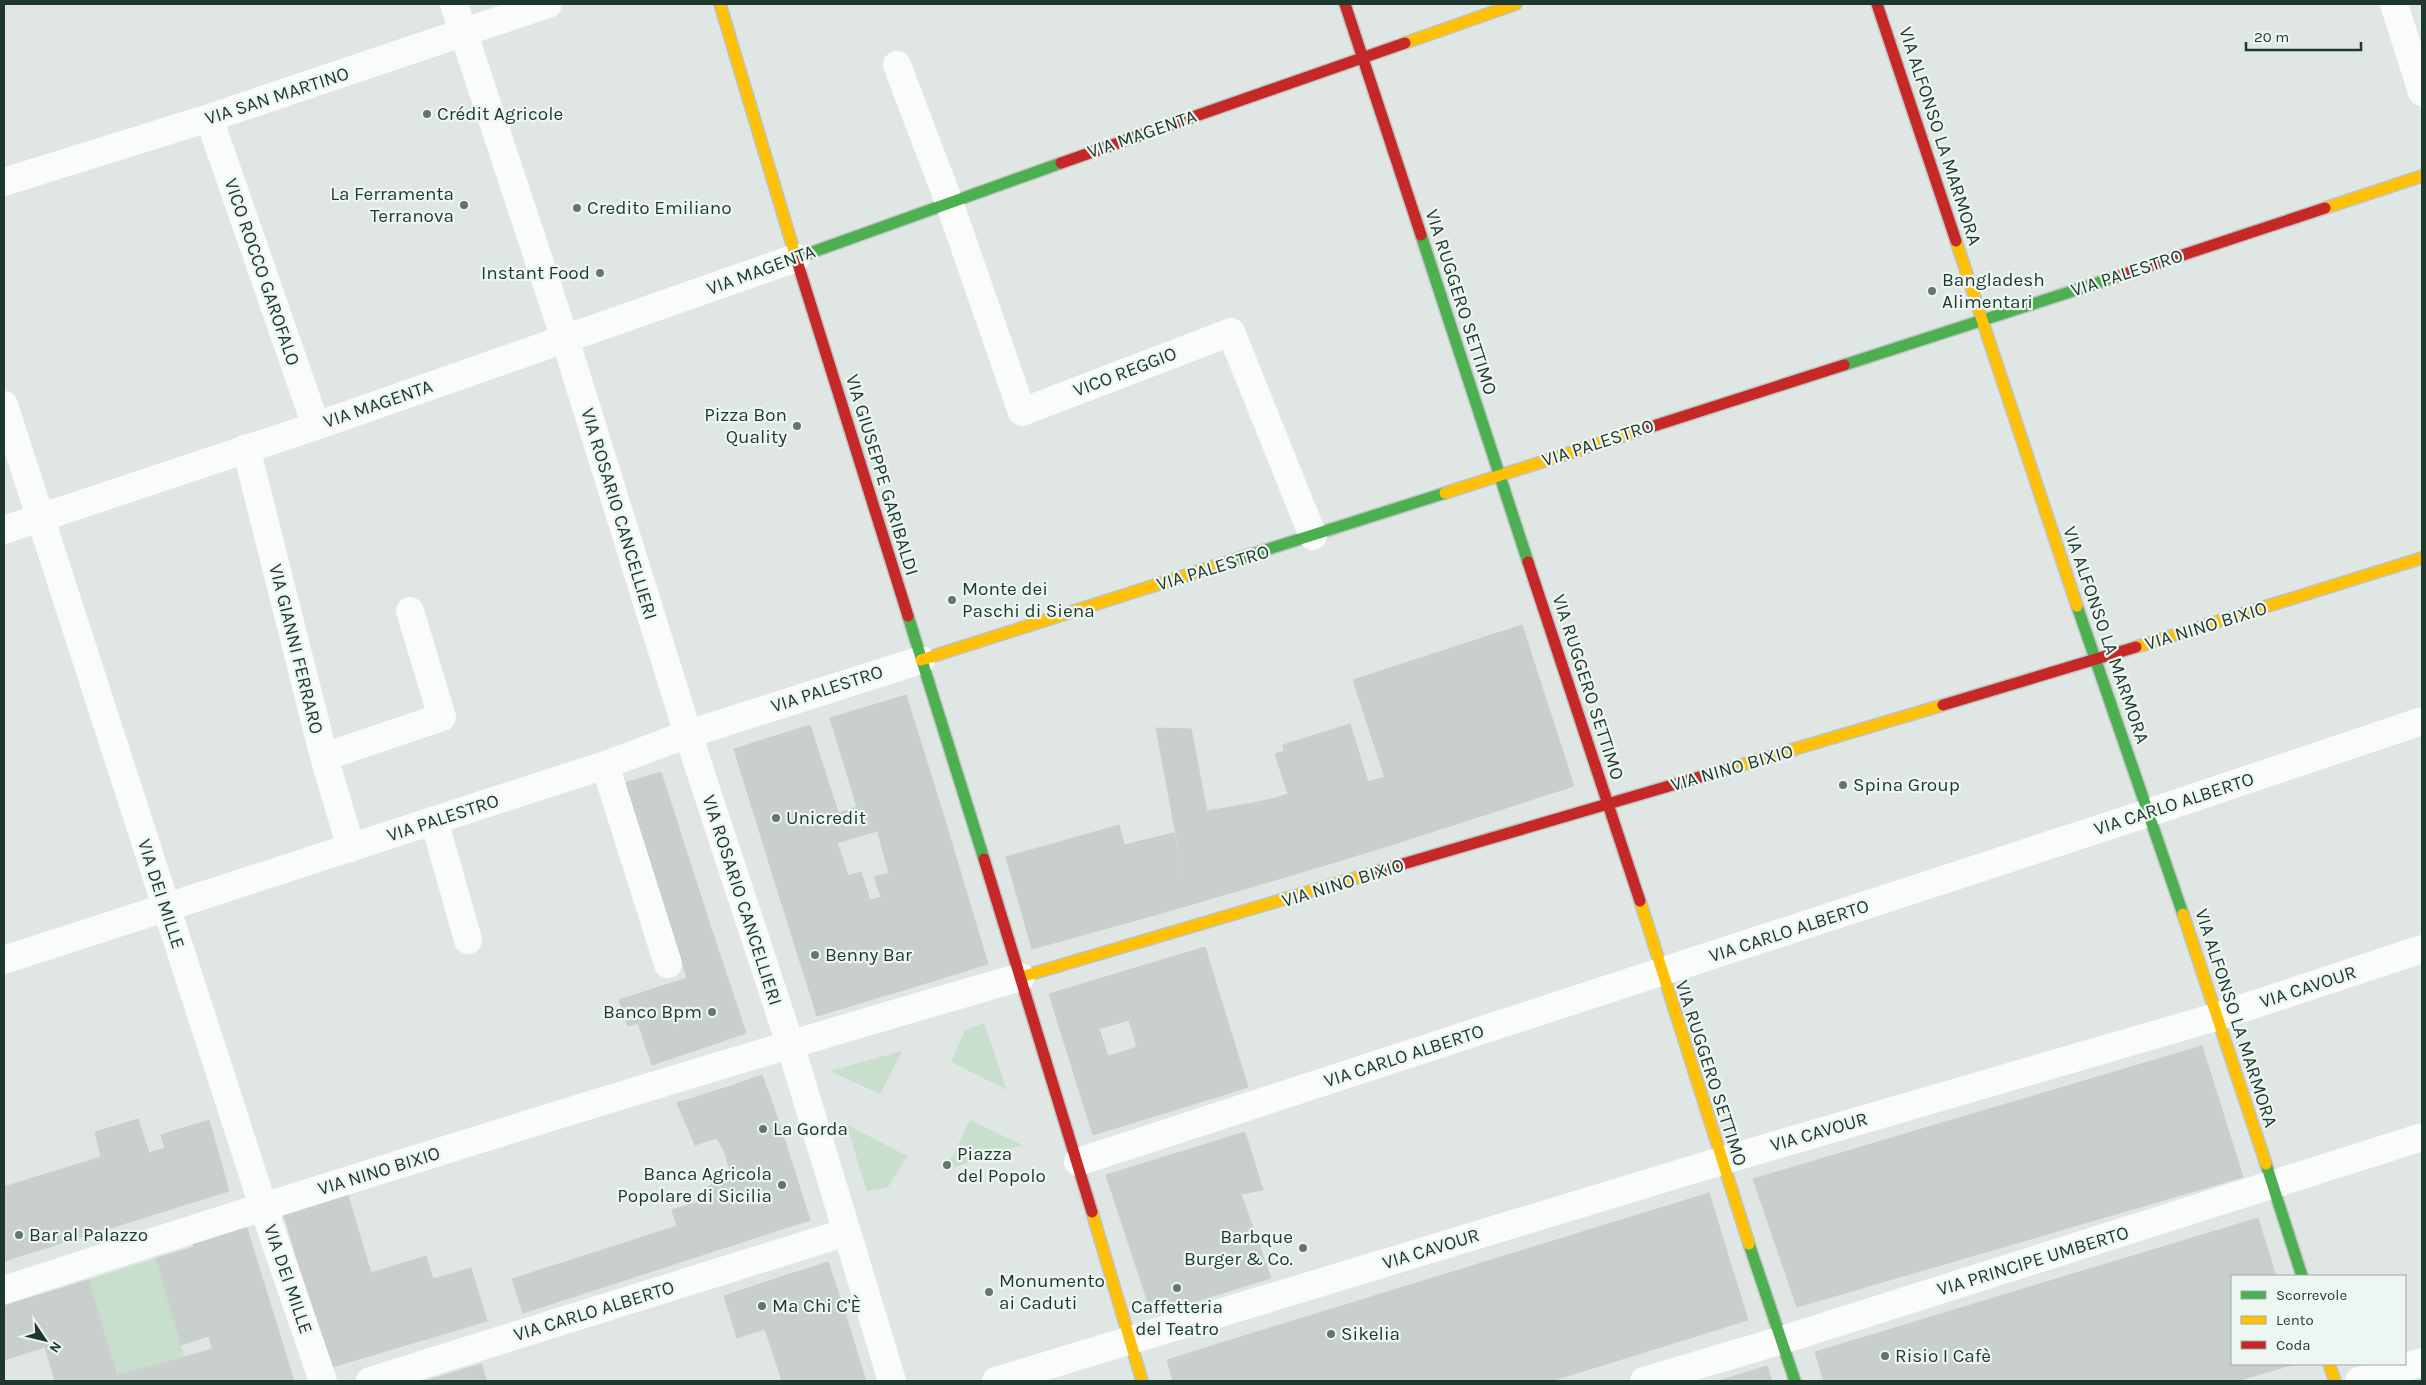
<svg xmlns="http://www.w3.org/2000/svg" width="2426" height="1385" font-family="Karla,sans-serif">
<style>
.green{fill:#c8dfcd}
.building{fill:#c9cfcc;stroke:#c9cfcc}
.lines{fill:none;stroke-linecap:round;stroke-linejoin:round}
.fast-casing{stroke:#bcc5c1;stroke-width:14}
.slow-casing{stroke:#bcc5c1;stroke-width:14}
.jam-casing{stroke:#bcc5c1;stroke-width:14}
.street{stroke:#fafbfb;stroke-width:28}
.fast{stroke:#4caf50;stroke-width:11}
.slow{stroke:#ffc107;stroke-width:11}
.jam{stroke:#c62828;stroke-width:11}
.poi-dot{fill:#63756d;stroke:#edf6f0;stroke-width:2}
.labels{text-anchor:middle;dominant-baseline:central;stroke-width:4.5;stroke-linejoin:round;paint-order:stroke}
.street-label{font-size:19px;fill:#1f382e;stroke:#edf6f0}
.poi-label{font-size:19px;fill:#1f382e;stroke:#edf6f0;text-anchor:start}
</style>
<rect width="100%" height="100%" fill="#e0e6e3"/>
<path class="green" d="M 984,1023 L 1007,1090 L 951,1062 L 965,1030 Z
M 902,1051 L 880,1094 L 830,1071 Z
M 970,1120 L 1022,1145 L 946,1170 Z
M 846,1124 L 907,1156 L 888,1187 L 867,1191 Z
M 156,1258 L 184,1356 L 118,1375 L 88,1280 Z"/>
<path class="building" d="M 1522,625 L 1574,786 L 1391,845 L 1375,794 L 1389,790 L 1353,680 Z
M 906,695 L 941,807 L 876,826 L 868,804 L 857,807 L 830,718 Z
M 1350,724 L 1368,782 L 1384,777 L 1389,790 L 1375,794 L 1391,845 L 1292,875 L 1272,799 L 1288,794 L 1275,754 L 1284,751 L 1283,745 Z
M 810,725 L 847,840 L 837,843 L 844,863 L 775,882 L 734,749 Z
M 1156,728 L 1191,729 L 1207,811 L 1237,806 L 1258,885 L 1189,905 Z
M 661,772 L 711,928 L 675,939 L 625,783 Z
M 1272,799 L 1292,875 L 1258,885 L 1237,806 Z
M 868,804 L 877,831 L 847,840 L 838,813 Z
M 941,807 L 988,964 L 946,977 L 935,938 L 893,951 L 886,928 L 867,934 L 858,904 L 881,897 L 874,877 L 889,873 L 876,826 Z
M 1119,825 L 1144,918 L 1032,949 L 1006,857 Z
M 1174,833 L 1189,905 L 1144,918 L 1124,845 Z
M 844,863 L 848,876 L 861,872 L 870,900 L 832,912 L 835,922 L 792,936 L 775,882 Z
M 858,904 L 867,934 L 886,928 L 893,951 L 935,938 L 946,977 L 817,1016 L 792,936 L 835,922 L 832,912 Z
M 711,928 L 746,1033 L 652,1065 L 638,1023 L 628,1026 L 619,1000 L 687,978 L 675,939 Z
M 1205,947 L 1227,1019 L 1137,1047 L 1115,974 Z
M 1115,974 L 1129,1020 L 1099,1029 L 1108,1056 L 1199,1028 L 1220,1096 L 1093,1135 L 1049,994 Z
M 1227,1019 L 1248,1087 L 1220,1096 L 1199,1028 Z
M 2202,1046 L 2243,1177 L 1797,1307 L 1753,1179 Z
M 762,1075 L 774,1108 L 742,1119 L 731,1086 Z
M 731,1086 L 742,1119 L 774,1108 L 783,1135 L 725,1153 L 717,1138 L 695,1145 L 677,1103 Z
M 138,1119 L 149,1153 L 165,1148 L 161,1135 L 209,1120 L 229,1191 L 4,1261 L 4,1187 L 101,1157 L 95,1132 Z
M 1245,1132 L 1263,1190 L 1241,1194 L 1271,1278 L 1152,1315 L 1106,1175 Z
M 783,1135 L 810,1220 L 523,1313 L 512,1279 L 677,1226 L 672,1210 L 711,1198 L 708,1186 L 732,1178 L 725,1153 Z
M 347,1192 L 371,1273 L 426,1256 L 433,1279 L 471,1268 L 487,1321 L 329,1368 L 283,1212 Z
M 1709,1193 L 1748,1320 L 1551,1381 L 1275,1381 L 1272,1373 L 1261,1377 L 1247,1335 Z
M 2258,1218 L 2276,1276 L 2232,1276 L 2232,1364 L 2295,1364 L 2237,1381 L 1824,1381 L 1815,1352 Z
M 246,1225 L 294,1381 L 221,1381 L 209,1336 L 181,1345 L 156,1258 L 194,1247 L 192,1239 Z
M 828,1262 L 845,1313 L 866,1381 L 846,1381 L 842,1368 L 819,1376 L 787,1275 Z
M 787,1275 L 819,1376 L 803,1381 L 782,1381 L 751,1287 Z
M 88,1280 L 119,1381 L 55,1381 L 45,1347 L 4,1360 L 4,1306 Z
M 751,1287 L 765,1329 L 737,1338 L 724,1296 Z
M 1247,1335 L 1261,1377 L 1272,1373 L 1275,1381 L 1173,1381 L 1167,1360 Z
M 213,1349 L 221,1381 L 119,1381 L 118,1375 Z
M 481,1364 L 487,1381 L 425,1381 Z
M 1767,1366 L 1772,1381 L 1718,1381 Z
M 842,1368 L 846,1381 L 821,1381 L 819,1376 Z
M 819,1376 L 821,1381 L 803,1381 Z"/>
<g class="lines">
<defs>
<path id="fast" d="M 1421,235 L 1528,562
M 796,258 L 1061,163
M 1844,365 L 2119,276
M 1215,566 L 1445,493
M 2077,606 L 2183,914
M 908,616 L 984,859
M 2266,1164 L 2302,1276
M 1749,1244 L 1795,1381"/>
<path id="slow" d="M 720,4 L 797,261
M 1405,43 L 1516,4
M 2325,208 L 2422,176
M 1956,241 L 2077,606
M 1445,493 L 1638,431
M 2136,647 L 2422,558
M 921,660 L 1215,566
M 1727,769 L 1943,705
M 1640,901 L 1749,1244
M 2183,914 L 2266,1164
M 1021,977 L 1379,871
M 1092,1212 L 1142,1381
M 2329,1364 L 2335,1381"/>
<path id="jam" d="M 1345,4 L 1421,235
M 1877,4 L 1956,241
M 1061,163 L 1405,43
M 797,261 L 908,616
M 2119,276 L 2325,208
M 1638,431 L 1844,365
M 1528,562 L 1640,901
M 1943,705 L 2136,647
M 984,859 L 1092,1212
M 1379,871 L 1727,769"/>
</defs>
<use href="#fast" class="fast-casing"/>
<use href="#slow" class="slow-casing"/>
<use href="#jam" class="jam-casing"/>
<path class="street" d="M 454,4 L 565,339 L 688,734 L 790,1044 L 892,1381
M 2394,4 L 2422,92
M 897,65 L 949,202 L 1022,412 L 1231,332 L 1313,536
M 209,118 L 316,426
M 4,182 L 209,118 L 548,4
M 4,405 L 263,1206 L 323,1381
M 246,448 L 324,757 L 351,848
M 4,530 L 316,426 L 796,258
M 324,757 L 442,717 L 410,611
M 605,765 L 668,964
M 434,820 L 468,940
M 4,960 L 605,765 L 688,734 L 921,660
M 1078,1162 L 2148,813 L 2422,721
M 4,1290 C 341,1181 680,1075 1021,977
M 370,1381 L 847,1232
M 996,1381 L 1721,1161 L 2219,1016 L 2422,949
M 1644,1381 L 1782,1340 L 2422,1137
M 2359,1381 L 2422,1362"/>
<use href="#fast" class="fast"/>
<use href="#slow" class="slow"/>
<use href="#jam" class="jam"/>
</g>
<g class="poi-dot">
<circle cx="427" cy="114" r="5"/>
<circle cx="464" cy="205" r="5"/>
<circle cx="577" cy="208" r="5"/>
<circle cx="600" cy="273" r="5"/>
<circle cx="1932" cy="291" r="5"/>
<circle cx="797" cy="426" r="5"/>
<circle cx="952" cy="600" r="5"/>
<circle cx="1843" cy="785" r="5"/>
<circle cx="776" cy="818" r="5"/>
<circle cx="815" cy="955" r="5"/>
<circle cx="712" cy="1012" r="5"/>
<circle cx="763" cy="1129" r="5"/>
<circle cx="947" cy="1165" r="5"/>
<circle cx="782" cy="1185" r="5"/>
<circle cx="19" cy="1235" r="5"/>
<circle cx="1303" cy="1248" r="5"/>
<circle cx="1177" cy="1288" r="5"/>
<circle cx="989" cy="1292" r="5"/>
<circle cx="762" cy="1306" r="5"/>
<circle cx="1331" cy="1334" r="5"/>
<circle cx="1885" cy="1356" r="5"/>
</g>
<g class="labels">
<g class="street-label">
<text transform="translate(277 96) rotate(-18)">VIA SAN MARTINO</text>
<text transform="translate(1142 134) rotate(-19)">VIA MAGENTA</text>
<text transform="translate(1940 136) rotate(72)">VIA ALFONSO LA MARMORA</text>
<text transform="translate(761 270) rotate(-20)">VIA MAGENTA</text>
<text transform="translate(262 272) rotate(71)">VICO ROCCO GAROFALO</text>
<text transform="translate(2127 273) rotate(-18)">VIA PALESTRO</text>
<text transform="translate(1461 302) rotate(72)">VIA RUGGERO SETTIMO</text>
<text transform="translate(1125 372) rotate(-21)">VICO REGGIO</text>
<text transform="translate(378 404) rotate(-19)">VIA MAGENTA</text>
<text transform="translate(1598 443) rotate(-18)">VIA PALESTRO</text>
<text transform="translate(882 475) rotate(73)">VIA GIUSEPPE GARIBALDI</text>
<text transform="translate(619 514) rotate(73)">VIA ROSARIO CANCELLIERI</text>
<text transform="translate(1213 568) rotate(-17)">VIA PALESTRO</text>
<text transform="translate(2206 626) rotate(-17)">VIA NINO BIXIO</text>
<text transform="translate(2106 635) rotate(71)">VIA ALFONSO LA MARMORA</text>
<text transform="translate(296 649) rotate(76)">VIA GIANNI FERRARO</text>
<text transform="translate(1588 687) rotate(72)">VIA RUGGERO SETTIMO</text>
<text transform="translate(827 689) rotate(-18)">VIA PALESTRO</text>
<text transform="translate(1732 768) rotate(-16)">VIA NINO BIXIO</text>
<text transform="translate(2174 804) rotate(-18)">VIA CARLO ALBERTO</text>
<text transform="translate(443 818) rotate(-18)">VIA PALESTRO</text>
<text transform="translate(1343 883) rotate(-17)">VIA NINO BIXIO</text>
<text transform="translate(161 894) rotate(72)">VIA DEI MILLE</text>
<text transform="translate(742 900) rotate(72)">VIA ROSARIO CANCELLIERI</text>
<text transform="translate(1789 931) rotate(-18)">VIA CARLO ALBERTO</text>
<text transform="translate(2308 987) rotate(-18)">VIA CAVOUR</text>
<text transform="translate(2236 1018) rotate(72)">VIA ALFONSO LA MARMORA</text>
<text transform="translate(1404 1056) rotate(-18)">VIA CARLO ALBERTO</text>
<text transform="translate(1711 1073) rotate(72)">VIA RUGGERO SETTIMO</text>
<text transform="translate(1819 1132) rotate(-16)">VIA CAVOUR</text>
<text transform="translate(379 1171) rotate(-17)">VIA NINO BIXIO</text>
<text transform="translate(1431 1249) rotate(-17)">VIA CAVOUR</text>
<text transform="translate(2033 1261) rotate(-17)">VIA PRINCIPE UMBERTO</text>
<text transform="translate(288 1279) rotate(71)">VIA DEI MILLE</text>
<text transform="translate(594 1311) rotate(-17)">VIA CARLO ALBERTO</text>
</g>
<g class="poi-label">
<text x="437" y="114">Crédit Agricole</text>
<text x="454" y="194" text-anchor="end">La Ferramenta<tspan x="454" dy="22">Terranova</tspan></text>
<text x="587" y="208">Credito Emiliano</text>
<text x="590" y="273" text-anchor="end">Instant Food</text>
<text x="1942" y="280">Bangladesh<tspan x="1942" dy="22">Alimentari</tspan></text>
<text x="787" y="415" text-anchor="end">Pizza Bon<tspan x="787" dy="22">Quality</tspan></text>
<text x="962" y="589">Monte dei<tspan x="962" dy="22">Paschi di Siena</tspan></text>
<text x="1853" y="785">Spina Group</text>
<text x="786" y="818">Unicredit</text>
<text x="825" y="955">Benny Bar</text>
<text x="702" y="1012" text-anchor="end">Banco Bpm</text>
<text x="773" y="1129">La Gorda</text>
<text x="957" y="1154">Piazza<tspan x="957" dy="22">del Popolo</tspan></text>
<text x="772" y="1174" text-anchor="end">Banca Agricola<tspan x="772" dy="22">Popolare di Sicilia</tspan></text>
<text x="29" y="1235">Bar al Palazzo</text>
<text x="1293" y="1237" text-anchor="end">Barbque<tspan x="1293" dy="22">Burger &amp; Co.</tspan></text>
<text x="999" y="1281">Monumento<tspan x="999" dy="22">ai Caduti</tspan></text>
<text x="772" y="1306">Ma Chi C'È</text>
<text x="1177" y="1307" text-anchor="middle">Caffetteria<tspan x="1177" dy="22">del Teatro</tspan></text>
<text x="1341" y="1334">Sikelia</text>
<text x="1895" y="1356">Risio I Cafè</text>
</g>
</g>
<rect width="2426" height="1385" fill="none" stroke="#1f382e" stroke-width="10"/>
<rect x="2231" y="1275" width="175" height="90" fill="#edf6f0" stroke="#9baaa2"/>
<rect x="2241" y="1291" width="25" height="8" fill="#4caf50" stroke="#9baaa2"/>
<text x="2276" y="1300" font-size="15" fill="#1f382e">Scorrevole</text>
<rect x="2241" y="1316" width="25" height="8" fill="#ffc107" stroke="#9baaa2"/>
<text x="2276" y="1325" font-size="15" fill="#1f382e">Lento</text>
<rect x="2241" y="1341" width="25" height="8" fill="#c62828" stroke="#9baaa2"/>
<text x="2276" y="1350" font-size="15" fill="#1f382e">Coda</text>
<g transform="translate(45 1340) rotate(125)" stroke="#edf6f0" stroke-width="4" paint-order="stroke">
<path d="M0-4L9 19L0 12L-9 19Z" fill="#1f382e"/>
<text y="-8" font-size="14" font-weight="bold" text-anchor="middle" fill="#1f382e">N</text>
</g>
<path d="M2246 42v8h115v-8" fill="none" stroke="#1f382e" stroke-width="2.5"/>
<text x="2254" y="42" font-size="15" fill="#1f382e" stroke="#edf6f0" stroke-width="4" paint-order="stroke">20 m</text>
</svg>
